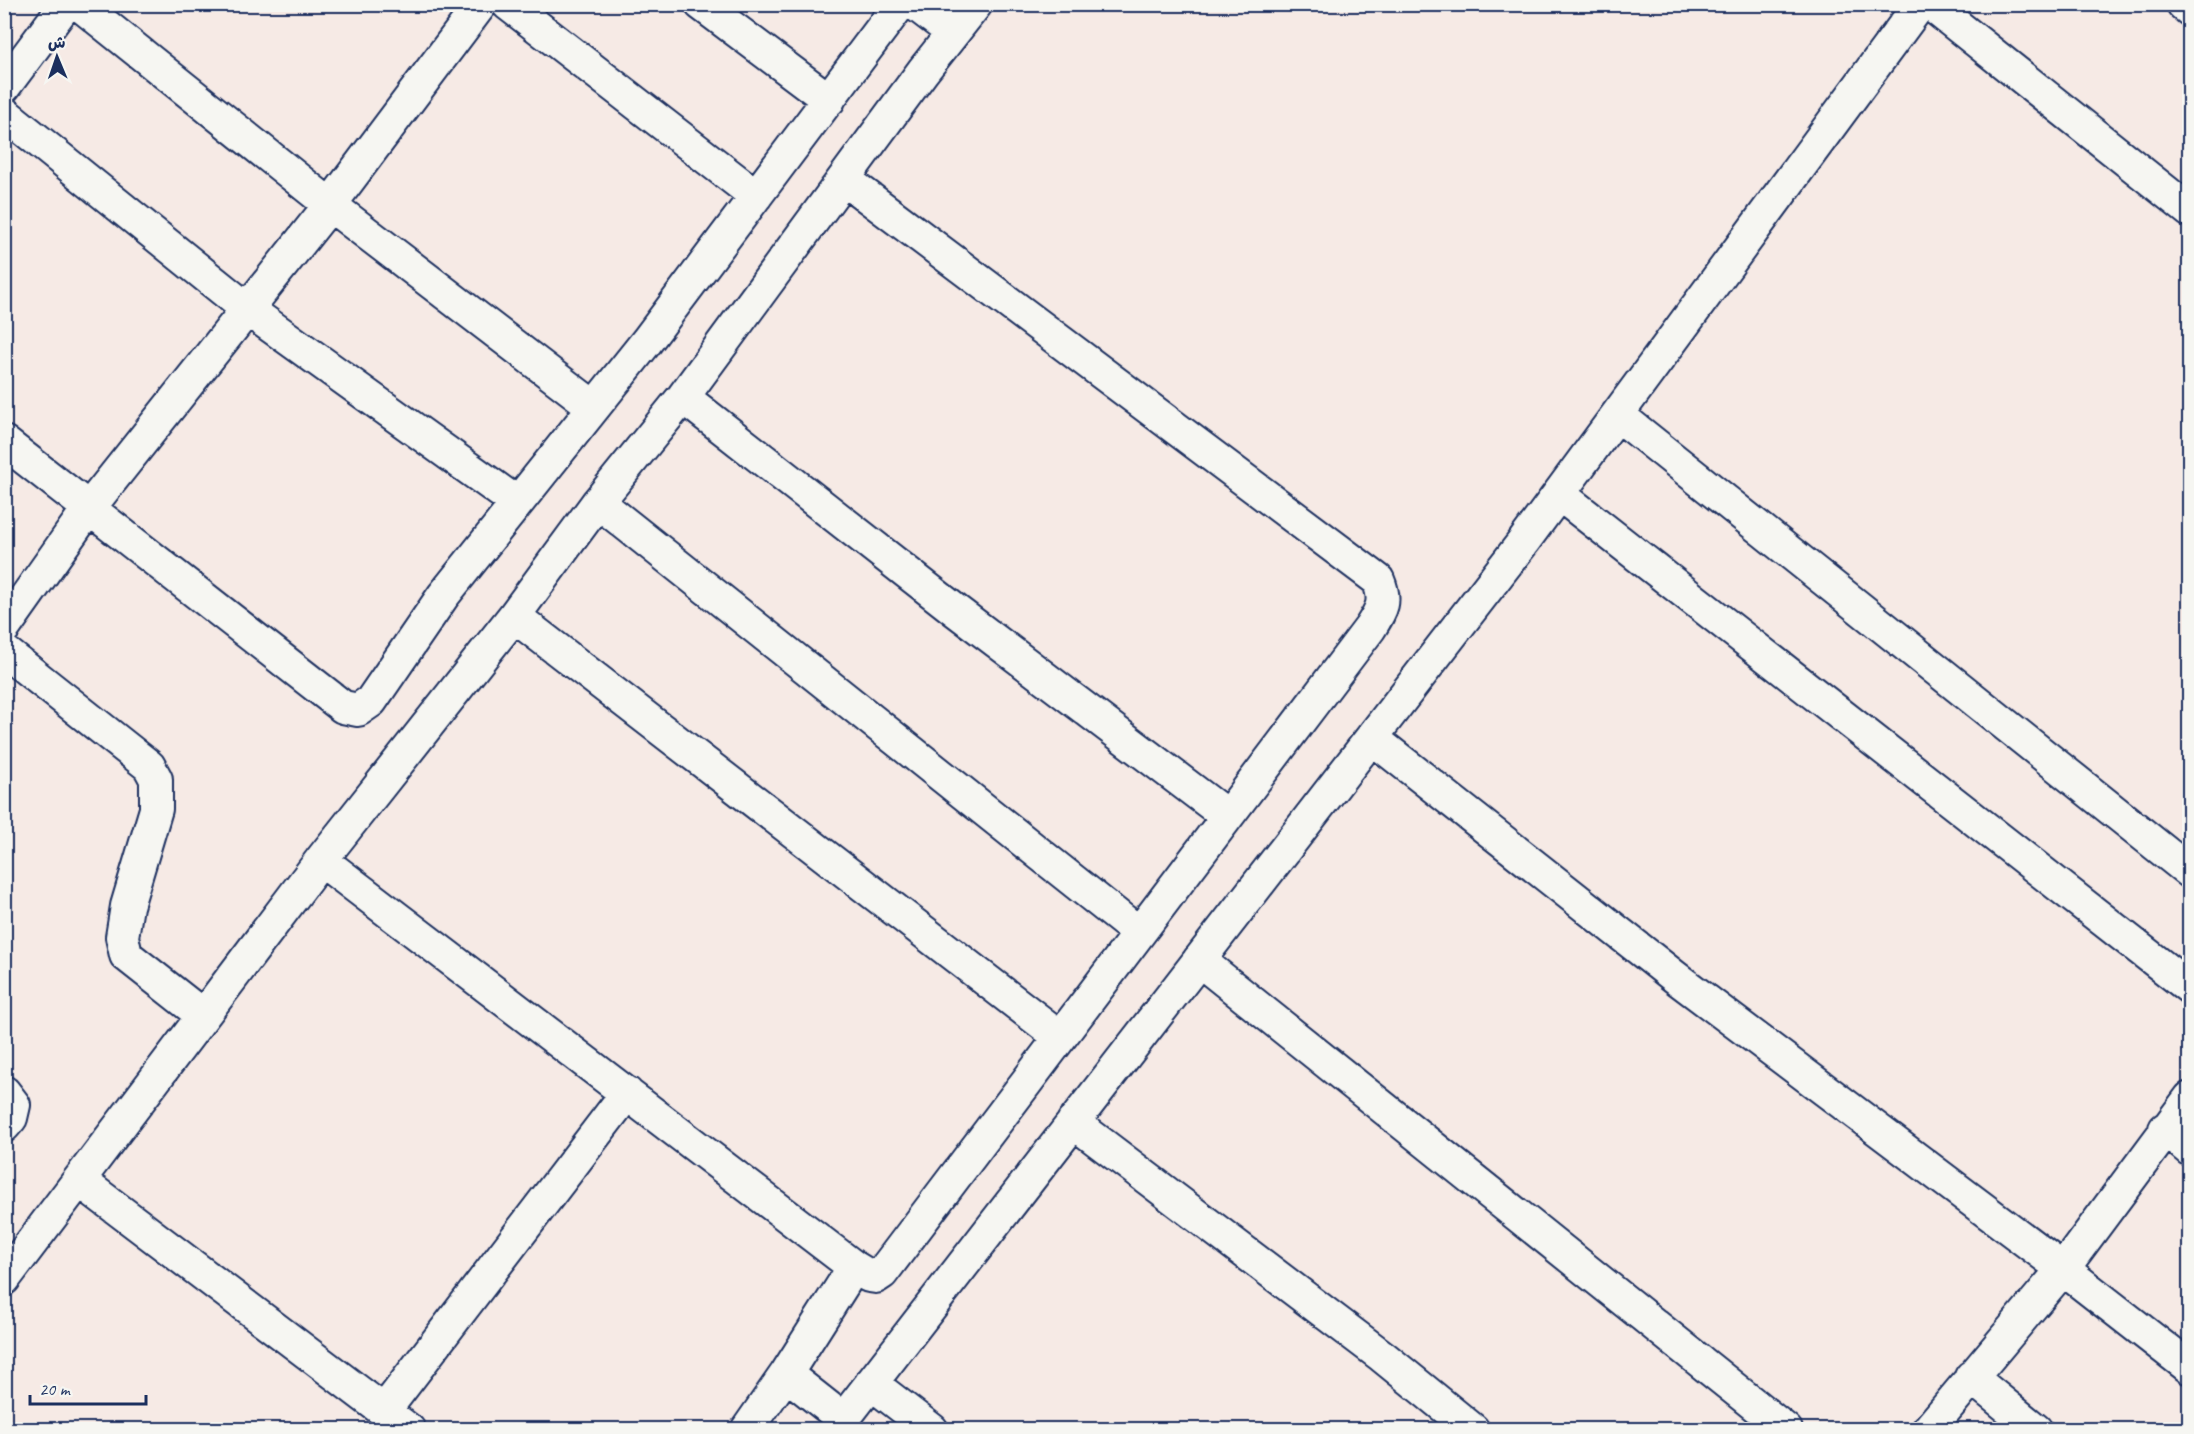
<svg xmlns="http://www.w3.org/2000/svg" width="2194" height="1434" font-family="Caveat,'Playpen Sans Arabic',sans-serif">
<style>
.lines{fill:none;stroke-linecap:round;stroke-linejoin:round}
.street-casing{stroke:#1b2f5e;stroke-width:36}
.street{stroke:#f6f6f2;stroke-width:32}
</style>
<rect width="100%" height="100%" fill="#f6eae5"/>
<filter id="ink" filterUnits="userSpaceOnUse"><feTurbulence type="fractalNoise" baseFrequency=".0167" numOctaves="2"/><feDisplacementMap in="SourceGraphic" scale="12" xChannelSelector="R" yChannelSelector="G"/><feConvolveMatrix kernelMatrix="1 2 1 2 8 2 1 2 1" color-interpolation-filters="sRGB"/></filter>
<g filter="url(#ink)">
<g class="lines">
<defs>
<path id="street" d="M 79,4 L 330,205 L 594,407
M 508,4 L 756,196
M 701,4 L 829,100
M 915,4 L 953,33
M 1930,4 L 2190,211
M 2183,4 L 2190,10
M 4,87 L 66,4
M 4,113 L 247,309 L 517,503
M 683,397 L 955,610 L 1227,816
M 1618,415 L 2190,872
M 4,442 L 343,707 L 358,710 L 371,701 L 443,596 L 647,341 L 900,4
M 1559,494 L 2190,988
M 598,502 L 1139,933
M 514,616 L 1060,1037
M 4,628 L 89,508 L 330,205 L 481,4
M 4,651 L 149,766 L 156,779 L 156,809 L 127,906 L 122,937 L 126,955 L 202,1015
M 1372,738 L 1675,977 L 2063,1269 L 2190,1368
M 321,860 L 854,1267 L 869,1276 L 876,1277 L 882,1273 L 1370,628 C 1382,609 1387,601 1378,580 L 844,179
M 1199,960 L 1786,1430
M 4,1092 L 14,1105 L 11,1118 L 4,1126
M 1073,1122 L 1382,1356 L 1473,1430
M 2165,1129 L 2190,1150
M 79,1180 L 409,1430
M 4,1279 L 321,860 L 514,616 L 598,502 L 683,397 L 923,71 L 976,4
M 786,1374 L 843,1419
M 1971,1377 L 2036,1430
M 871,1383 L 932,1430
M 384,1411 L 627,1093
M 747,1430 L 786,1374 L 854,1267
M 835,1430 L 1524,541 L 1920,4
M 1928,1430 L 2063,1269 L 2190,1098"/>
</defs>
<use href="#street" class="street-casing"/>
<use href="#street" class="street"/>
</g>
</g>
<rect width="2194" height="1434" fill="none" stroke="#f6f6f2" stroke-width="24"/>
<rect x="12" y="12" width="2170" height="1410" fill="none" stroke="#1b2f5e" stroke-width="2" filter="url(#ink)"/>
<g transform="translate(57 57) rotate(358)" stroke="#f6f6f2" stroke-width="4.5" paint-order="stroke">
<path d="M0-4.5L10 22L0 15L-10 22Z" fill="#1b2f5e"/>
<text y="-9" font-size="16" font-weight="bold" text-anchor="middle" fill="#1b2f5e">ش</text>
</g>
<path d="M30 1395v9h116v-9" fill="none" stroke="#1b2f5e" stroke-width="3"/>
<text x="39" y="1395" font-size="18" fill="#1b2f5e" stroke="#f6f6f2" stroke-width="4.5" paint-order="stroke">20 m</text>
</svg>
